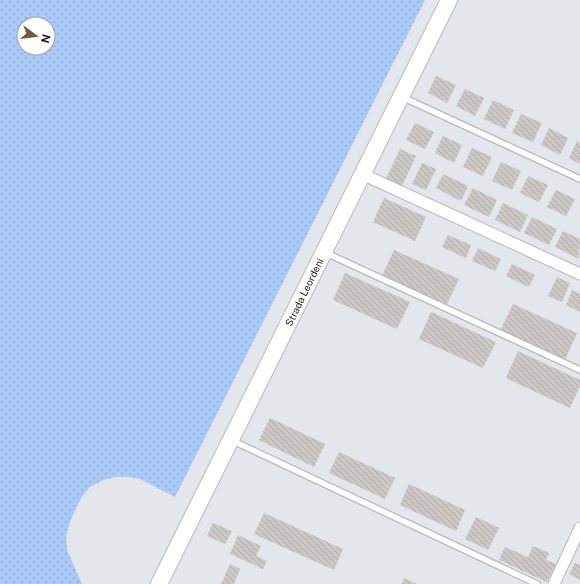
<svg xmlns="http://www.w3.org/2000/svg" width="580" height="584" font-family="'Public Sans',sans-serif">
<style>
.grass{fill:url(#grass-dots);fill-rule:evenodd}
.building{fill:url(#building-back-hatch)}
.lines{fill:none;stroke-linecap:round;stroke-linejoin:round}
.lane-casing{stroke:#b7b9bd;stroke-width:8}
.street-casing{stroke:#b7b9bd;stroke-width:13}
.secondary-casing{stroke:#b7b9bd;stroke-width:18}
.lane{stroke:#fff;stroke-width:5.5}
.street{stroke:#fff;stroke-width:11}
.secondary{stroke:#fff;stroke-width:16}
.labels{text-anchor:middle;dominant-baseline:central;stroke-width:4;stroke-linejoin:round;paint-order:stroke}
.street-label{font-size:10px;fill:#161718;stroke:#fff}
</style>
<defs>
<pattern id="grass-dots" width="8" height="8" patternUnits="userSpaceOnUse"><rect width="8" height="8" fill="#a9c9f7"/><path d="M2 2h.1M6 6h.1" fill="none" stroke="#91acd3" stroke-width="1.8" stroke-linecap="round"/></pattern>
<pattern id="building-back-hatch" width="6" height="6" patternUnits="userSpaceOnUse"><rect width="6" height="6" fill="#cbc8c5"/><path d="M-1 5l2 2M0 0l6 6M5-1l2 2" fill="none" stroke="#aeaba8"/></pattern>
</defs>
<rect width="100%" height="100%" fill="#e3e6ea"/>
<path class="grass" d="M 0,0 L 425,0 L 175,497 L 140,479 L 129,477 L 116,477 L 103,480 L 90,487 L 81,498 L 71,519 L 66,536 L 67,550 L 82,584 L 0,584 ZM 24,24 L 48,24 L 48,48 L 24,48 Z"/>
<path class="building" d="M 436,76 L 456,85 L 447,103 L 428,93 Z
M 465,89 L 484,98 L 475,116 L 456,106 Z
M 493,100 L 514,110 L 505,129 L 484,119 Z
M 521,114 L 542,123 L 533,142 L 512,133 Z
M 415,123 L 434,132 L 425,149 L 406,140 Z
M 549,128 L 568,138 L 560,155 L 541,145 Z
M 443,136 L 462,145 L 454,163 L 435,153 Z
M 577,141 L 580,143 L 580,164 L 569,158 Z
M 472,148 L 492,157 L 483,176 L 463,167 Z
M 400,149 L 416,156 L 402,186 L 386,179 Z
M 501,162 L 521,171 L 512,190 L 492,181 Z
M 422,163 L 436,169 L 426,190 L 412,184 Z
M 443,174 L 468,186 L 461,201 L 436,188 Z
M 528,176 L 548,185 L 539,202 L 520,193 Z
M 473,188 L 497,200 L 489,217 L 464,205 Z
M 556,190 L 575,199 L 566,216 L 547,207 Z
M 384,198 L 426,217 L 415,241 L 373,222 Z
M 503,203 L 528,215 L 520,232 L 495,220 Z
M 532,217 L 557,229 L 549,245 L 524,233 Z
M 563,231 L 580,239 L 579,259 L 555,247 Z
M 448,235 L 471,245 L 466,258 L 442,247 Z
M 478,248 L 501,259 L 495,271 L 472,261 Z
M 394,250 L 459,279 L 446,306 L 382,276 Z
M 512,264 L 535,275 L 529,287 L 506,276 Z
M 345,273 L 410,302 L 397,329 L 333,300 Z
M 557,277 L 570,283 L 562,302 L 548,296 Z
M 572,290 L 580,294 L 580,312 L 566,305 Z
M 513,304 L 577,333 L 565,360 L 500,331 Z
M 431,312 L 496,342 L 483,368 L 419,339 Z
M 518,351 L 580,380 L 580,386 L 570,408 L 506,378 Z
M 270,418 L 325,444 L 314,467 L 259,440 Z
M 339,452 L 395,478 L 385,499 L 329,473 Z
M 409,484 L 465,510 L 456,531 L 400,505 Z
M 264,513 L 343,549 L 334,570 L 254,534 Z
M 476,517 L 499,528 L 488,550 L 465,539 Z
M 213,523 L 232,531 L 225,544 L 207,536 Z
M 238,535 L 261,546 L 256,556 L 267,561 L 263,569 L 230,554 Z
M 533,546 L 549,553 L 546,560 L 556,564 L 547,582 L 499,560 L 505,547 L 528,557 Z
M 575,563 L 580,565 L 580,580 L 569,574 Z
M 230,564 L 240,569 L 234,584 L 221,584 Z
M 404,578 L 417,584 L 402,584 Z"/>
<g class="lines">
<defs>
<path id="lane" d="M 402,97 L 580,179
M 324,252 L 580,370
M 231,440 L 537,584"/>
<path id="street" d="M 362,174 L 580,274
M 554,584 L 580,528"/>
<path id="secondary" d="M 159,584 L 449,0"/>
</defs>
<use href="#lane" class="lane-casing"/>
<use href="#street" class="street-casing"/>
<use href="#secondary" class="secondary-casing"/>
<use href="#lane" class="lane"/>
<use href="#street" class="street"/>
<use href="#secondary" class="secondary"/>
</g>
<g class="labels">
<g class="street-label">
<text transform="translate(304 292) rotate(-64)">Strada Leordeni</text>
</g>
</g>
<g transform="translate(36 36) rotate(105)"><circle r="19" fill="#ffffff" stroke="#a2a2a3"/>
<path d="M0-3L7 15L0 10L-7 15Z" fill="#7b5930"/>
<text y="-6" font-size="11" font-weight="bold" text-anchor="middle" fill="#161718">N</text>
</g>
</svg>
